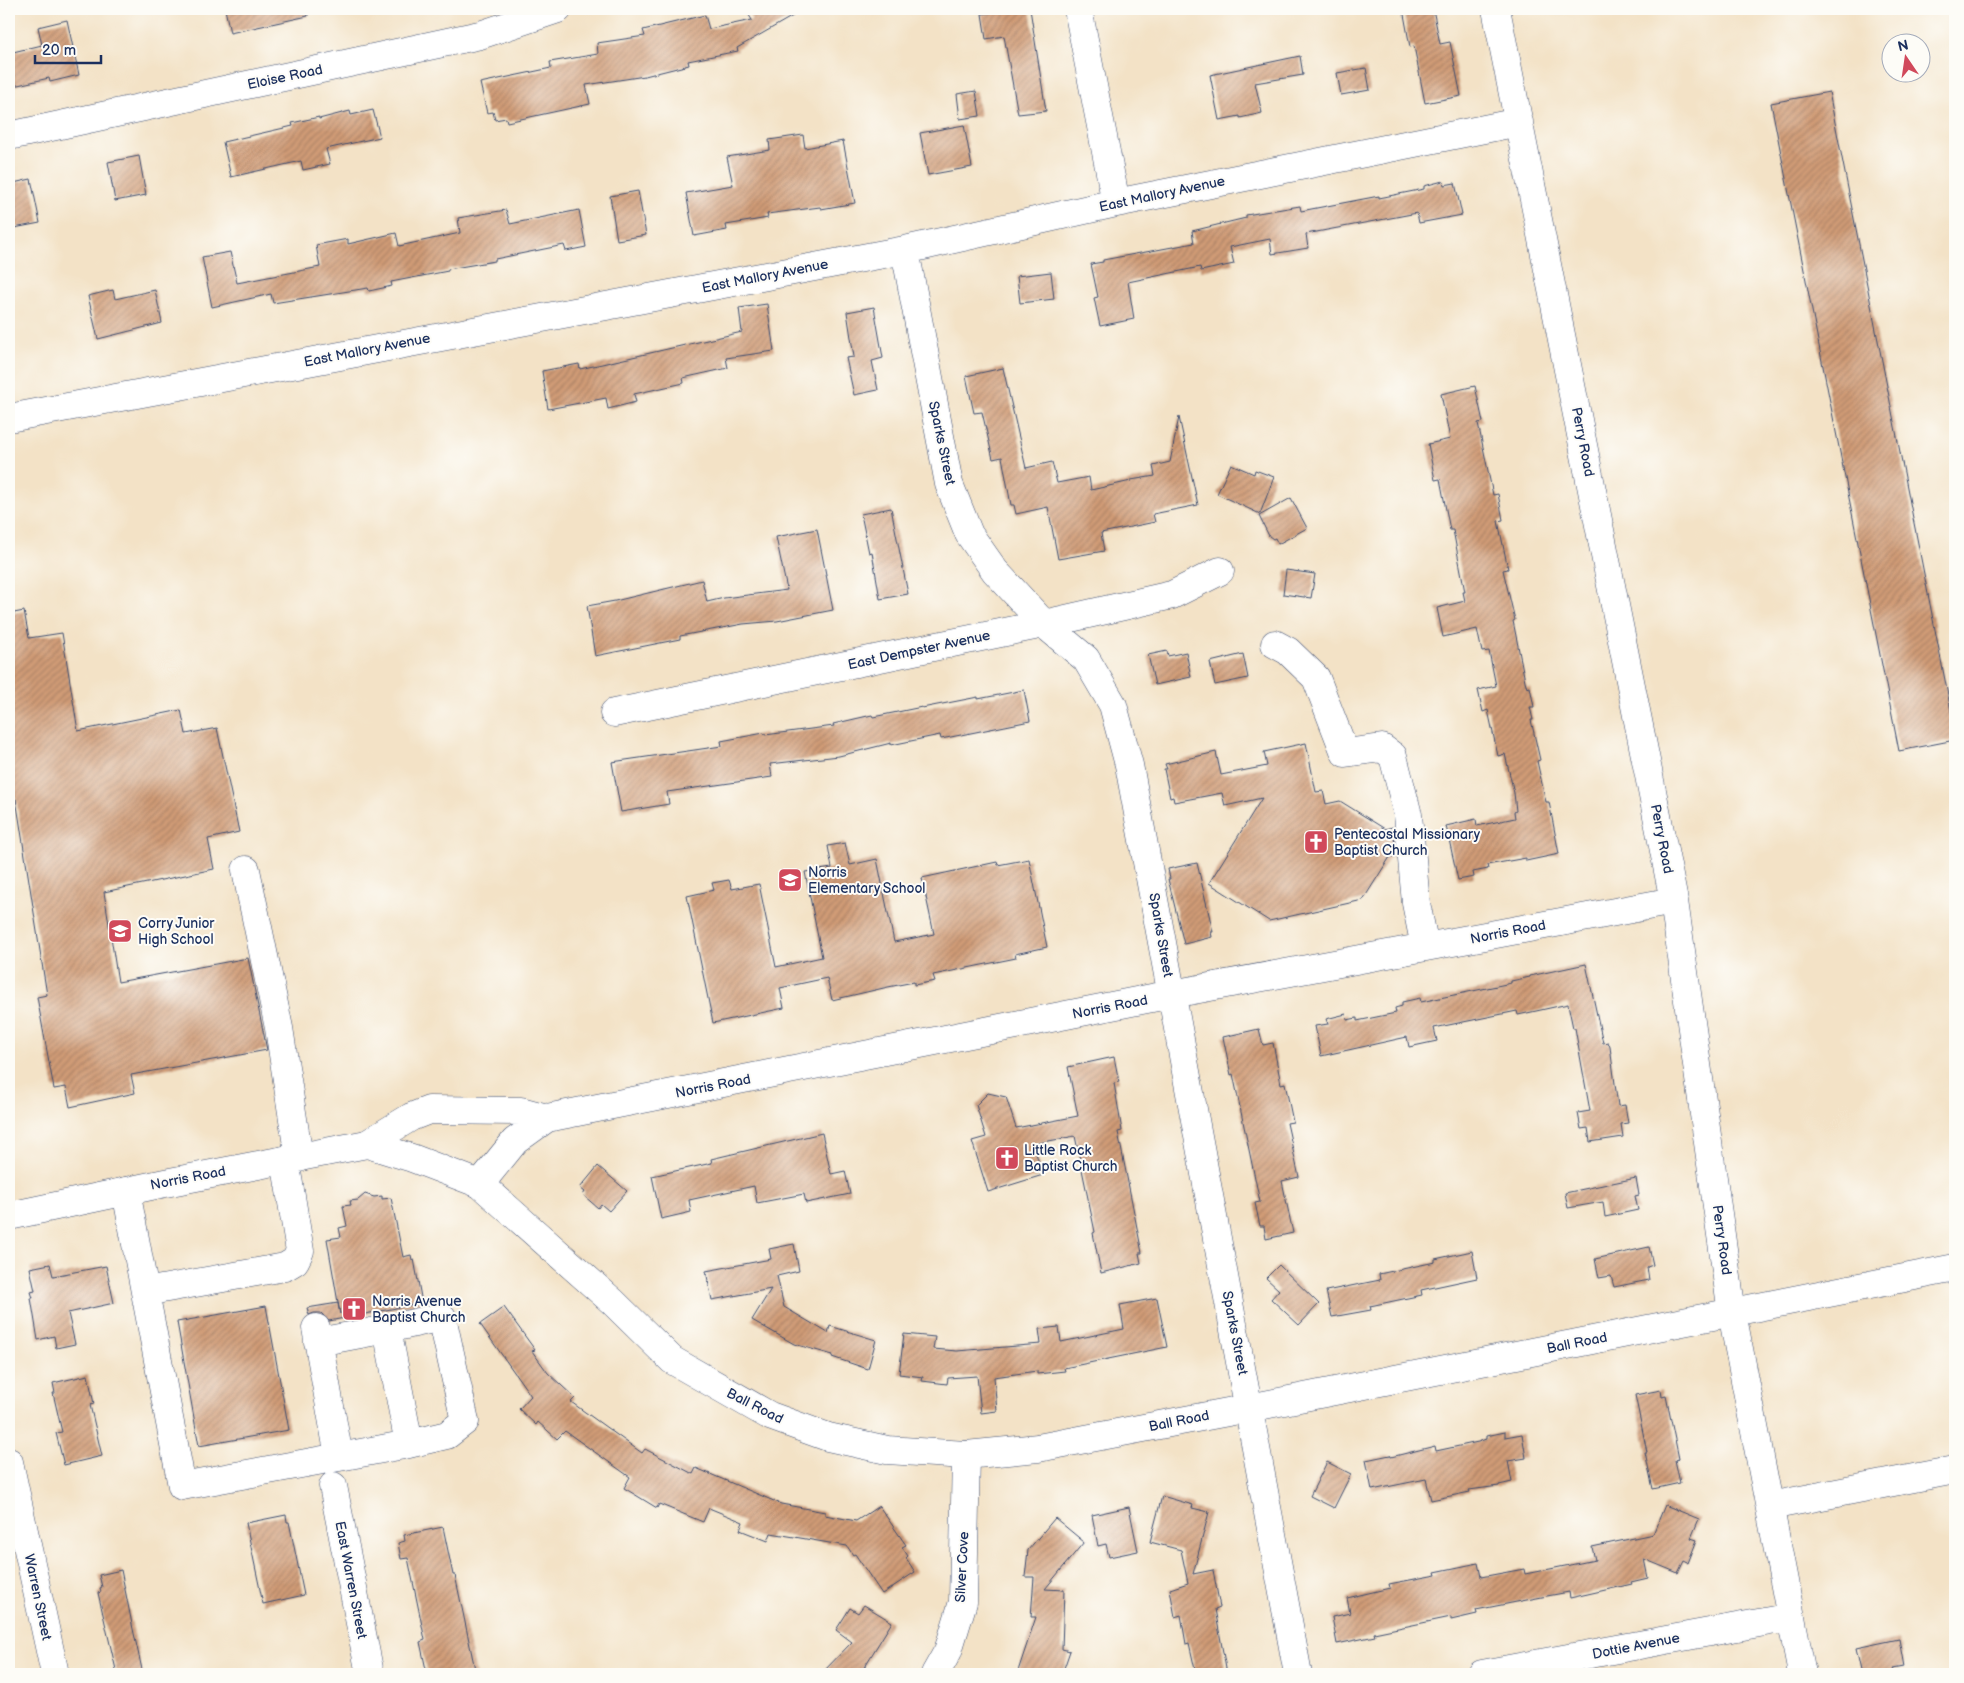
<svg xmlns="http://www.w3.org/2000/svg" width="1964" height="1683" font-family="'Balsamiq Sans',sans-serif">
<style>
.building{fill:url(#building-hatch)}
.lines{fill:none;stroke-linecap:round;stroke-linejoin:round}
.minor-casing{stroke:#3b4a6e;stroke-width:29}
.major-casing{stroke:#3b4a6e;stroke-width:29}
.minor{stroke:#fff;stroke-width:28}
.major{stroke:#fff;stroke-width:28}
.labels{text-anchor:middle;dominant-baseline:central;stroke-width:4;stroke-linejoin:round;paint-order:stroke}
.street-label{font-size:14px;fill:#1b2f5e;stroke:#fdfcf7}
.poi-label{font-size:14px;fill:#1b2f5e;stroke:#fdfcf7;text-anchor:start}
</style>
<defs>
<pattern id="building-hatch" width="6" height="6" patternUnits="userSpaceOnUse" patternTransform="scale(1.25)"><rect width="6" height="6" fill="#d09b76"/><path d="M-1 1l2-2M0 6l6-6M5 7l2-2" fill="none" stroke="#a87f64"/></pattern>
</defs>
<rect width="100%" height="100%" fill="#fdfcf7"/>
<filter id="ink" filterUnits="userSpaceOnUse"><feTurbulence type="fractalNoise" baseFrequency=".02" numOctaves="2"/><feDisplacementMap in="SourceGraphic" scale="10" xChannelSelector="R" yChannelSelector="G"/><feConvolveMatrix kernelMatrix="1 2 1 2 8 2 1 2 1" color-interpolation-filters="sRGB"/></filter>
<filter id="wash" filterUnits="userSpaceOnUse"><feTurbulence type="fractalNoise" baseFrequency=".0096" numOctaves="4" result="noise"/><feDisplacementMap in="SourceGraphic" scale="20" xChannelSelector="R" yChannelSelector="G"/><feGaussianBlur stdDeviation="1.12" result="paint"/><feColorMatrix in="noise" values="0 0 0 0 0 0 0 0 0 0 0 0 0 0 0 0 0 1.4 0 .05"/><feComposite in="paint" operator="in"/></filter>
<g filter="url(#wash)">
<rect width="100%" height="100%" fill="#f3e2c6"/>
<g id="blocks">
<path class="building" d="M 225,9 L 307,9 L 308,16 L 230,33 Z
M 745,9 L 805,9 L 737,48 L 738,51 L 688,61 L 689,65 L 645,76 L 586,85 L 590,104 L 507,122 L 506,118 L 495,120 L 493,112 L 487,113 L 480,83 L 551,68 L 550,62 L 598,54 L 597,43 L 645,36 L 643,30 L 705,15 L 709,29 L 752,20 Z
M 1013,9 L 1030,9 L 1046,111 L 1018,114 L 1004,36 L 986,39 L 982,14 Z
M 1403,9 L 1433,9 L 1440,44 L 1450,42 L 1461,96 L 1425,103 L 1414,46 L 1410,47 Z
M 67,20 L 79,75 L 50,82 L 49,78 L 9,87 L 9,53 L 42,45 L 38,27 Z
M 1300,56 L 1303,75 L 1255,83 L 1262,113 L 1240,118 L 1240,116 L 1219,120 L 1210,75 Z
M 1366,68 L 1370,90 L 1341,95 L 1337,73 Z
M 976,91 L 980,116 L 960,119 L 957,94 Z
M 1829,92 L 1955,731 L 1955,740 L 1899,751 L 1771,103 Z
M 373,110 L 380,137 L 326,149 L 330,164 L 303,170 L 301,161 L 231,177 L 223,142 L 293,126 L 292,123 L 319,117 L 319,119 L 350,111 L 351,115 Z
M 964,125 L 972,167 L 928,175 L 920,133 Z
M 803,135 L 805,148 L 843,141 L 855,203 L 821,209 L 820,207 L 767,214 L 768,218 L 726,225 L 727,230 L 694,236 L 686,193 L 733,185 L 727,157 L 770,150 L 769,140 Z
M 139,156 L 146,195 L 115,201 L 108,162 Z
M 31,179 L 40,223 L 9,229 L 9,184 Z
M 1443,181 L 1444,185 L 1455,183 L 1462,215 L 1419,223 L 1417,213 L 1306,234 L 1308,248 L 1272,254 L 1270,239 L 1230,247 L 1234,264 L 1201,271 L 1200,267 L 1128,282 L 1134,319 L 1100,326 L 1094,298 L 1098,297 L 1091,264 L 1103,262 L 1103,260 L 1194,243 L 1192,231 L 1246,218 L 1246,215 L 1300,206 L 1301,211 L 1379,196 L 1379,198 L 1424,189 L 1424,186 Z
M 638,191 L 646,235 L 617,240 L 610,196 Z
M 506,210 L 510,224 L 579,210 L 586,247 L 566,251 L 564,245 L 495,259 L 495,261 L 448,269 L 448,271 L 391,282 L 392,286 L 369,291 L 368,288 L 273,303 L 271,294 L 212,307 L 202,257 L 230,252 L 237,283 L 320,267 L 316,245 L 348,239 L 348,244 L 396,233 L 399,246 L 460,233 L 458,218 Z
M 1051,272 L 1054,299 L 1020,303 L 1017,276 Z
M 113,290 L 115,299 L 155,290 L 162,323 L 98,339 L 88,296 Z
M 767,304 L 774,351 L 726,358 L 728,368 L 683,378 L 684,383 L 634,394 L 636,402 L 608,409 L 606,398 L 548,409 L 542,371 L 579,364 L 580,369 L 742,332 L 739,308 Z
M 874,307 L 883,358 L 872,361 L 878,390 L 854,395 L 846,358 L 854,357 L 847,312 Z
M 1003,368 L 1026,468 L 1052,462 L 1057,483 L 1089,477 L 1091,490 L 1131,481 L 1131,480 L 1155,476 L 1153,466 L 1170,462 L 1179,417 L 1198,505 L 1153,514 L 1155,522 L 1101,533 L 1104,551 L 1058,559 L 1048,507 L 1016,514 L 1014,505 L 1011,505 L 1002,457 L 993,459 L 982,412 L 974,413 L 966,376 Z
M 1475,386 L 1483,422 L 1478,423 L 1493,495 L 1498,494 L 1503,520 L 1498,521 L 1508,569 L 1503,570 L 1515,620 L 1513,621 L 1525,681 L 1527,688 L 1530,687 L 1534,707 L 1530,707 L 1533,720 L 1531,720 L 1540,760 L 1537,761 L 1546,802 L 1549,802 L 1559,854 L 1526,861 L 1526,858 L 1487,865 L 1488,869 L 1473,872 L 1474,877 L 1458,880 L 1446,826 L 1476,819 L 1477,826 L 1515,818 L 1514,812 L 1516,811 L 1514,793 L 1505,754 L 1498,756 L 1488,710 L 1483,712 L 1478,690 L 1496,686 L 1489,651 L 1482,652 L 1477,629 L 1443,637 L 1437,608 L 1465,601 L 1463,592 L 1465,592 L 1453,530 L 1450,530 L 1440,479 L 1435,480 L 1428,444 L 1450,439 L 1441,394 Z
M 1231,464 L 1254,474 L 1255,470 L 1274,477 L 1260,514 L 1217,494 Z
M 1291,498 L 1307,528 L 1278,544 L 1275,538 L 1273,539 L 1269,536 L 1259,516 Z
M 891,508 L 908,594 L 880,599 L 872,552 L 869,553 L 861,514 Z
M 817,529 L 833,610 L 777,621 L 743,624 L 680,636 L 680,639 L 595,656 L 587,606 L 615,601 L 702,580 L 707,602 L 724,598 L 787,590 L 776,537 Z
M 1286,570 L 1315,574 L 1311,598 L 1283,594 Z
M 24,611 L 29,638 L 62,633 L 78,731 L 181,710 L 186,734 L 217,728 L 239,832 L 208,839 L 214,869 L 104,892 L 118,982 L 248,958 L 267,1050 L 131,1075 L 135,1093 L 70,1107 L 66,1087 L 54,1089 L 37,997 L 47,995 L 16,799 L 9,800 L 9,614 Z
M 1167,651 L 1168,656 L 1186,652 L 1191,677 L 1155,685 L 1148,655 Z
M 1243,654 L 1248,678 L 1215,685 L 1210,662 Z
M 1024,690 L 1030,721 L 941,739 L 940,735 L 891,745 L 891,743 L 839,756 L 770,764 L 772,777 L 667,792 L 669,804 L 621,812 L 612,762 L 722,746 L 721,741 L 764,733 L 765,735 L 834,726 L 833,724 L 872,715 L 873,717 L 922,707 L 922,708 L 978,697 L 978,699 Z
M 1306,743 L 1316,792 L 1323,791 L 1326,804 L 1340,801 L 1385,829 L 1393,827 L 1396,856 L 1390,857 L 1363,900 L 1269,921 L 1209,883 L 1262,798 L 1225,806 L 1222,793 L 1174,802 L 1173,797 L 1170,798 L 1164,769 L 1167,769 L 1165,764 L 1216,752 L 1221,775 L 1267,766 L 1264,752 Z
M 845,843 L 850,865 L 877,859 L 894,942 L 934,934 L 922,878 L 997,862 L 998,865 L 1029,859 L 1047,947 L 1015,954 L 1016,958 L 933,975 L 935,981 L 914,985 L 914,982 L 888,987 L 832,1000 L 827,978 L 780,988 L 784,1008 L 713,1023 L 687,896 L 714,890 L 712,883 L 729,880 L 732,889 L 759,884 L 776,967 L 822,957 L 805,872 L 832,868 L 828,846 Z
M 1197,863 L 1213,932 L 1211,932 L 1212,937 L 1184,944 L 1168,879 L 1170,879 L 1168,869 Z
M 1586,964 L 1603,1043 L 1608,1042 L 1610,1047 L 1618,1106 L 1625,1105 L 1628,1123 L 1621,1124 L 1623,1137 L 1590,1142 L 1588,1128 L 1581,1129 L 1578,1113 L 1590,1111 L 1575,1028 L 1573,1028 L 1568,1004 L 1518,1015 L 1517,1011 L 1434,1028 L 1437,1041 L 1409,1047 L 1407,1037 L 1321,1056 L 1315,1026 L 1328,1024 L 1326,1019 L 1346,1014 L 1347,1020 L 1357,1018 L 1357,1021 L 1396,1013 L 1395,1008 L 1402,1006 L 1402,1002 L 1420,998 L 1421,1002 L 1468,992 L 1511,983 L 1511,981 L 1530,977 L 1530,976 Z
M 1259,1029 L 1263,1045 L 1273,1043 L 1281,1084 L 1285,1083 L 1293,1122 L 1287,1123 L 1299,1177 L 1282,1181 L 1293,1233 L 1266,1239 L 1264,1226 L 1260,1226 L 1255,1203 L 1260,1202 L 1233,1074 L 1231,1075 L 1223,1037 Z
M 1114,1057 L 1119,1082 L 1114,1083 L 1122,1131 L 1118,1132 L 1142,1253 L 1139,1253 L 1141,1263 L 1101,1273 L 1093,1233 L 1095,1232 L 1075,1136 L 1033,1144 L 1043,1175 L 988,1192 L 972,1141 L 986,1137 L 976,1105 L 988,1093 L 1006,1097 L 1016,1128 L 1078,1116 L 1068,1067 Z
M 822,1133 L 831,1174 L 845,1171 L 850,1194 L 806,1203 L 804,1194 L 757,1203 L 754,1186 L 689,1200 L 691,1212 L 661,1219 L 652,1176 L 712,1163 L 711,1159 Z
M 598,1166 L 627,1191 L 609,1211 L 601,1204 L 598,1208 L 583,1195 L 585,1192 L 580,1188 Z
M 1636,1178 L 1639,1195 L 1635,1196 L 1638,1210 L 1605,1217 L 1603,1202 L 1568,1208 L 1565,1193 Z
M 365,1194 L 374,1197 L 382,1196 L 382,1199 L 391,1198 L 403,1257 L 411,1255 L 412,1260 L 414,1259 L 422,1303 L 329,1321 L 321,1313 L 314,1313 L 309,1315 L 307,1308 L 338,1303 L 340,1314 L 327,1239 L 341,1237 L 339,1228 L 347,1226 L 343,1206 L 351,1205 L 350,1201 L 358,1200 Z
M 794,1244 L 799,1271 L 777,1276 L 784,1307 L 828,1333 L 830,1326 L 876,1340 L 868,1369 L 832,1357 L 833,1355 L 794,1344 L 752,1320 L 771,1289 L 712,1300 L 706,1271 L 771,1259 L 769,1249 Z
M 1649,1247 L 1653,1265 L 1647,1267 L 1649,1280 L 1614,1287 L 1611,1276 L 1599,1278 L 1595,1259 Z
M 1472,1251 L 1477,1278 L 1421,1290 L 1422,1295 L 1370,1306 L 1371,1310 L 1332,1317 L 1326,1291 L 1380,1280 L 1379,1274 L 1435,1262 L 1435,1259 Z
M 50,1264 L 53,1276 L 106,1266 L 114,1303 L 68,1313 L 75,1344 L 56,1348 L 54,1336 L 38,1340 L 31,1298 L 33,1298 L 31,1292 L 35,1291 L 30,1268 Z
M 1279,1265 L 1319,1304 L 1299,1325 L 1271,1299 L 1279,1290 L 1266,1278 Z
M 1157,1298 L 1167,1347 L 1064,1368 L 1065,1371 L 1037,1374 L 1037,1371 L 994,1377 L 997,1411 L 981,1413 L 977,1376 L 948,1378 L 947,1384 L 922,1381 L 923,1377 L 899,1374 L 904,1334 L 935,1337 L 933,1349 L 957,1351 L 1041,1344 L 1039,1329 L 1059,1327 L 1061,1342 L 1124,1329 L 1120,1305 Z
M 266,1306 L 289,1430 L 199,1446 L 177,1322 Z
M 504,1307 L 535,1350 L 532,1351 L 548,1373 L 575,1398 L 571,1402 L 642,1453 L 645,1449 L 693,1474 L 696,1468 L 781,1504 L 825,1512 L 825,1515 L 856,1521 L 879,1506 L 906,1545 L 902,1547 L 908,1556 L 906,1558 L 915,1572 L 882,1594 L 855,1554 L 853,1555 L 847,1546 L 771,1533 L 768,1541 L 740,1530 L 743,1522 L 709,1508 L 703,1522 L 659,1504 L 657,1508 L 634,1494 L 624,1488 L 630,1477 L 565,1431 L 557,1439 L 538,1422 L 536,1425 L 519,1409 L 531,1396 L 480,1324 Z
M 88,1375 L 94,1404 L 90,1405 L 102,1456 L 64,1465 L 56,1433 L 62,1432 L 53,1393 L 55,1393 L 53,1383 Z
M 1661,1390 L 1662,1397 L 1666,1396 L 1679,1459 L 1675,1460 L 1680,1483 L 1653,1489 L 1645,1452 L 1647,1452 L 1635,1395 Z
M 1505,1432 L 1505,1437 L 1522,1434 L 1526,1458 L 1508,1461 L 1512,1482 L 1499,1485 L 1499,1486 L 1469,1490 L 1470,1492 L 1431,1500 L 1426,1479 L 1372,1490 L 1366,1460 L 1390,1455 L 1391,1457 L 1435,1446 L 1436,1451 L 1478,1442 L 1486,1439 L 1486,1436 Z
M 1327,1462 L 1351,1474 L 1334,1508 L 1310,1496 Z
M 1162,1496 L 1193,1505 L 1192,1508 L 1209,1512 L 1193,1574 L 1213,1570 L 1220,1607 L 1215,1609 L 1227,1674 L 1196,1674 L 1189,1643 L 1186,1644 L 1181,1615 L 1175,1617 L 1170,1589 L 1188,1583 L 1181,1550 L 1150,1542 Z
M 1665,1505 L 1699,1519 L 1691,1538 L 1697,1540 L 1688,1563 L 1684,1561 L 1678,1573 L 1644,1559 L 1648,1578 L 1631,1582 L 1632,1584 L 1570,1598 L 1569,1592 L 1547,1596 L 1476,1610 L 1477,1614 L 1451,1620 L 1451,1617 L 1374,1633 L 1375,1636 L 1337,1644 L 1332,1617 L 1350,1613 L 1347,1598 L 1390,1588 L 1389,1584 L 1436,1575 L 1435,1572 L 1478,1563 L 1481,1577 L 1524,1569 L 1525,1574 L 1595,1560 L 1592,1547 L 1653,1534 Z
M 1129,1507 L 1138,1551 L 1109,1557 L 1106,1544 L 1098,1546 L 1092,1515 Z
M 286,1515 L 287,1522 L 289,1522 L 304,1595 L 263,1604 L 246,1523 Z
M 1055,1518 L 1084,1542 L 1045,1589 L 1064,1590 L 1062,1649 L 1070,1651 L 1062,1674 L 1017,1674 L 1036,1617 L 1031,1617 L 1034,1577 L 1025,1577 L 1028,1550 Z
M 443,1527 L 453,1575 L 455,1575 L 476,1674 L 427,1674 L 420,1642 L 425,1640 L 408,1558 L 401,1559 L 398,1543 L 405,1541 L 404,1535 Z
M 121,1570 L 133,1629 L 143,1674 L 117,1674 L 98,1593 L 101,1592 L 100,1588 L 102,1587 L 99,1575 Z
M 864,1605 L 892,1622 L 860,1674 L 821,1674 L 852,1642 L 836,1630 L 850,1608 L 858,1613 Z
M 1899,1639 L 1904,1667 L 1893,1669 L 1895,1674 L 1862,1674 L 1856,1648 Z"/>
</g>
</g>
<g filter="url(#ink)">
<use href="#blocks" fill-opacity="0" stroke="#3b4a6e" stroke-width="1"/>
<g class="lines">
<defs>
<path id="minor" d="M 1078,9 L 1116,203
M 1496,9 L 1674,901 L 1732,1313 L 1802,1674
M 9,136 L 480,35 L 558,9
M 905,250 L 949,484 L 969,534 L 995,571 L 1044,624 L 1086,659 L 1113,705 L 1129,765 L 1298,1674
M 9,418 L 905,250 L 1116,203 L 1519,122
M 1275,644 L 1288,651 L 1316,678 L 1345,753 L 1382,748 L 1393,756 L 1408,815 L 1416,903 L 1425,947
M 614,713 L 1044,624 L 1172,595 L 1220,571
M 246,870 L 279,1028 L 299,1158
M 547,1118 L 1172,994 L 1674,901
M 367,1144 L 411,1117 L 429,1110 L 521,1111 L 547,1118 L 515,1141 L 480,1184
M 126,1191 L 145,1292 L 285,1267 L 295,1261 L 300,1251 L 285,1160
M 145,1292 L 182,1486 L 339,1457 L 316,1328
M 387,1329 L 442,1317 L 465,1421 L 447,1435 L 409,1444
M 318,1342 L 387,1329 L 409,1444 L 339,1457
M 9,1462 L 55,1674
M 333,1486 L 370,1674
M 1770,1506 L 1955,1470
M 935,1674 L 948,1651 L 963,1602 L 966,1455
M 1482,1674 L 1791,1617"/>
<path id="major" d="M 9,1216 L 165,1183 L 367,1144 L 412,1158 L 480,1184 L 613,1302 L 672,1360 L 770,1416 L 828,1437 L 887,1450 L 966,1455 L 1038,1448 L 1249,1408 L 1955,1268"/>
</defs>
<use href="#minor" class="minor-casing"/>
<use href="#major" class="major-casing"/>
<use href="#minor" class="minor"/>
<use href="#major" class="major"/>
</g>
</g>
<defs>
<symbol id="church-square" viewBox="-11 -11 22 22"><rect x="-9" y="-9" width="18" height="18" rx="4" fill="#d1495b" stroke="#fdfcf7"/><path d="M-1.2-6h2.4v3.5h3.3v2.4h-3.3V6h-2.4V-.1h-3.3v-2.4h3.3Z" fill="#fff"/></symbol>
<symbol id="school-square" viewBox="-11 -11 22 22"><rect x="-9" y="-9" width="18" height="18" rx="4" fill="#d1495b" stroke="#fdfcf7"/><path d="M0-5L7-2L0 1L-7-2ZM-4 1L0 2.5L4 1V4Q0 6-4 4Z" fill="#fff"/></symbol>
</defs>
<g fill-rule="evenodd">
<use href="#church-square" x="1302" y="828" width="28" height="28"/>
<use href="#school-square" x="776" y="866" width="28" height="28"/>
<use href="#school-square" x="106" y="917" width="28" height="28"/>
<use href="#church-square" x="993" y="1144" width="28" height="28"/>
<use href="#church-square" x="340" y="1295" width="28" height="28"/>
</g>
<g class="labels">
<g class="street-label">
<text transform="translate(285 77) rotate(-12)">Eloise Road</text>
<text transform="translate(1162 194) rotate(-12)">East Mallory Avenue</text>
<text transform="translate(765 276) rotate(-11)">East Mallory Avenue</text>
<text transform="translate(367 350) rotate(-11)">East Mallory Avenue</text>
<text transform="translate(1583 442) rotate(79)">Perry Road</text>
<text transform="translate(942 443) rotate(78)">Sparks Street</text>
<text transform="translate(919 650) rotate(-12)">East Dempster Avenue</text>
<text transform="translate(1662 839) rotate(79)">Perry Road</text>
<text transform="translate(1508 932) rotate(-11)">Norris Road</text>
<text transform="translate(1161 935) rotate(80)">Sparks Street</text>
<text transform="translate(1110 1007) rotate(-11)">Norris Road</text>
<text transform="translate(713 1086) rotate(-11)">Norris Road</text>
<text transform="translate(188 1178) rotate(-11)">Norris Road</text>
<text transform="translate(1722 1240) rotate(82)">Perry Road</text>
<text transform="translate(1235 1333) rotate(79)">Sparks Street</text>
<text transform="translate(1577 1343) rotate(-11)">Ball Road</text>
<text transform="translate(755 1406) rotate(27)">Ball Road</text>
<text transform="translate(1179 1421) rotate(-11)">Ball Road</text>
<text transform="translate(962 1567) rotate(-87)">Silver Cove</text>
<text transform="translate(351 1580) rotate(79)">East Warren Street</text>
<text transform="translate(38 1597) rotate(78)">Warren Street</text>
<text transform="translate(1636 1646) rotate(-11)">Dottie Avenue</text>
</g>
<g class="poi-label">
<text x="1334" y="834">Pentecostal Missionary<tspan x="1334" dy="16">Baptist Church</tspan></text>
<text x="808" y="872">Norris<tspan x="808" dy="16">Elementary School</tspan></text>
<text x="138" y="923">Corry Junior<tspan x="138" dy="16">High School</tspan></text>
<text x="1024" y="1150">Little Rock<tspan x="1024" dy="16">Baptist Church</tspan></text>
<text x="372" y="1301">Norris Avenue<tspan x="372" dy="16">Baptist Church</tspan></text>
</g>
</g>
<rect width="1964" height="1683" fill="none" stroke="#fdfcf7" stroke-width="30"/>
<g transform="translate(1906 58) rotate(347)"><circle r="24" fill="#fdfcf7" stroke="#a3aaba"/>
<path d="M0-4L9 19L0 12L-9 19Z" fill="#d1495b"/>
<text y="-8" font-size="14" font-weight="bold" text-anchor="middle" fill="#1b2f5e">N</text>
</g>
<path d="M35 55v8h66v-8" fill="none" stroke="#1b2f5e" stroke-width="2.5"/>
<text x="42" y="55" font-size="15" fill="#1b2f5e" stroke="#fdfcf7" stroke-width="4" paint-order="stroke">20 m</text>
</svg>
